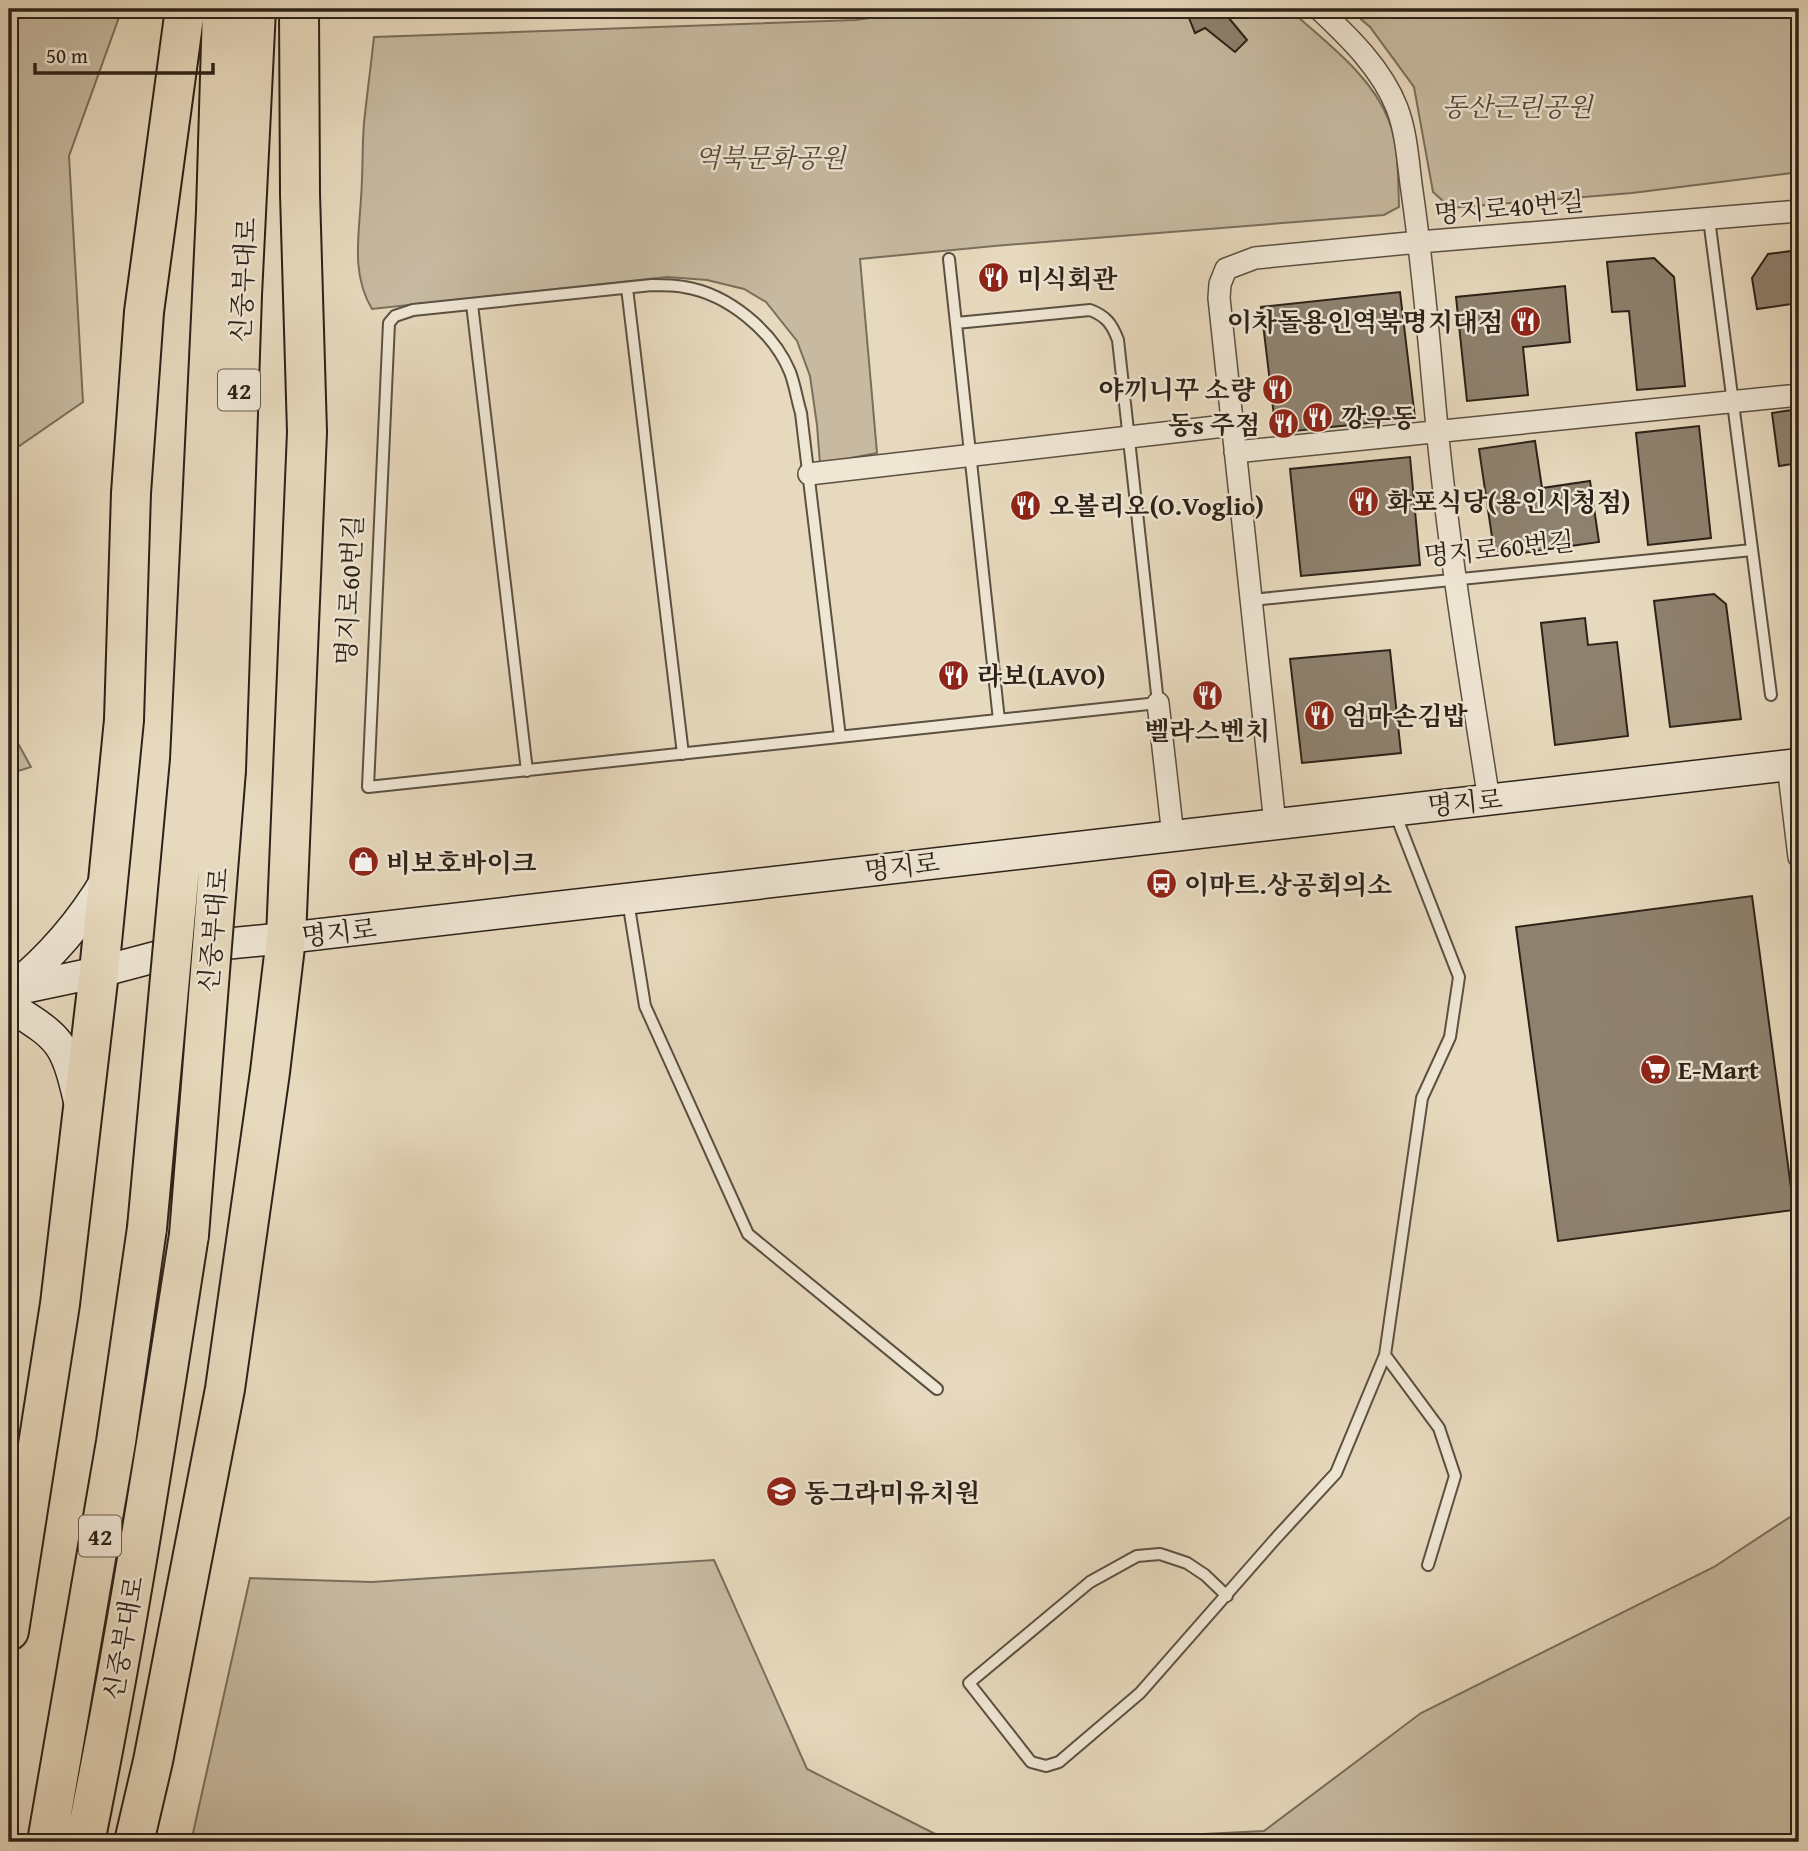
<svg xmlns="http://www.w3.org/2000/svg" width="1808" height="1851" font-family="'Gentium Book Plus','Noto Serif KR',serif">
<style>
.green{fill:#c7baa1;stroke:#7a6e5c;stroke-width:2}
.building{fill:#8e816e;stroke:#2d2218;stroke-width:2}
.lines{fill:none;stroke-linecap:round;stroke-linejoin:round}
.lane-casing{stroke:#5c5041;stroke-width:14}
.street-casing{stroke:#5c5041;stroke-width:24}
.secondary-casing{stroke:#2d2218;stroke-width:33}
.highway-casing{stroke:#2d2218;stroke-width:42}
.lane{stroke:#efe6d4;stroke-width:10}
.street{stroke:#efe6d4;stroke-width:21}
.secondary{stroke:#efe6d4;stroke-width:30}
.highway{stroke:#e7d9bd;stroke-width:38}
.highway-bridge-casing{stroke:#2d2218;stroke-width:42;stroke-linecap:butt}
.highway-bridge{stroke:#e7d9bd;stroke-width:38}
.labels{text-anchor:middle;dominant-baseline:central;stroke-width:5;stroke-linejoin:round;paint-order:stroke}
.shield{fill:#efe6d4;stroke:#675d50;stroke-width:2}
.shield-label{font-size:24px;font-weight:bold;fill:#2d2218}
.park-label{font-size:26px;font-style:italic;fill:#54483a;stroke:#efe6d4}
.street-label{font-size:26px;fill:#2d2218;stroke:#efe6d4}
.poi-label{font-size:26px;font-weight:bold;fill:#2d2218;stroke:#efe6d4;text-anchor:start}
</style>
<rect width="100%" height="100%" fill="#e7d9bd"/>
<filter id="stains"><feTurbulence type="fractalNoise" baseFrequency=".00286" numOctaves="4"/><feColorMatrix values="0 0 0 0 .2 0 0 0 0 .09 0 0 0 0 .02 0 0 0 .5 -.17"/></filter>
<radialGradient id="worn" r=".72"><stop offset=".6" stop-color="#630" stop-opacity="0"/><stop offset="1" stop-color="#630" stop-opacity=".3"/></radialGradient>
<path class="green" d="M 9,9 L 122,9 L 69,156 L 83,402 L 9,453 Z
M 929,9 L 1289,9 C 1324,41 1372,75 1389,121 C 1399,147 1398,180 1399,207 L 1384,215 L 994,246 L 860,259 L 877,453 L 820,464 L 817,425 L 810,376 L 797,341 L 766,302 L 744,289 L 707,280 L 667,277 L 372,309 C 351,274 359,236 361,198 C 363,173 362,148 364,123 C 367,94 371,65 374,37 L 856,20 Z
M 1349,9 L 1799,9 L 1799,172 L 1632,193 L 1451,208 L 1433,192 L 1414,87 L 1370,27 Z
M 9,727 L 31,767 L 9,774 Z
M 1799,1511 L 1799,1842 L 1041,1842 L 1264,1831 L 1421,1713 L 1714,1567 Z
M 714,1560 L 807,1769 L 951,1842 L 191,1842 L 250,1578 L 372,1582 Z"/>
<path class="building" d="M 1182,9 L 1243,9 L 1228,17 L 1247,40 L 1235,52 L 1205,28 L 1195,33 L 1187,13 Z
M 1799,250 L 1799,303 L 1757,309 L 1752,278 L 1768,254 Z
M 1654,258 L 1674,277 L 1685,386 L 1637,390 L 1629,311 L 1612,312 L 1607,262 Z
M 1565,286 L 1570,342 L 1523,347 L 1528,395 L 1467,401 L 1456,297 Z
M 1400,292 L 1415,418 L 1276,433 L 1261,307 Z
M 1799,409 L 1799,463 L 1779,466 L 1772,413 Z
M 1699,426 L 1711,538 L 1648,545 L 1636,433 Z
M 1535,441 L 1542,488 L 1590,481 L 1599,542 L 1495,557 L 1479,449 Z
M 1410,457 L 1420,565 L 1301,576 L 1290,469 Z
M 1714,594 L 1726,604 L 1741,719 L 1670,727 L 1654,601 Z
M 1585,618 L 1588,645 L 1617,642 L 1628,736 L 1555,745 L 1541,623 Z
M 1390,650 L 1401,753 L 1302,763 L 1290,659 Z
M 1752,896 L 1794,1210 L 1558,1241 L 1516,927 Z"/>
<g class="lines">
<defs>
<path id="lane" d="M 1709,219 L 1771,695
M 949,259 L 999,720
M 627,288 L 683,754
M 472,304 L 527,771
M 1251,600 L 1752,550
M 840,737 L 801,413 C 797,400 795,385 790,372 C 773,331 728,294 684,287 C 674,285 663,285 652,285 L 413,310 L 395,316 L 389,323 L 368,787 L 1158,703 L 1118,340 C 1112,324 1106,316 1090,310 L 956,323
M 1395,813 L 1459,977 L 1450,1037 L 1422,1098 L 1385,1355 L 1439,1428 L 1455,1476 L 1428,1565
M 628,901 L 645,1006 L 748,1234 L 937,1389
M 1227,1596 L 1205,1575 L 1187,1563 L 1160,1554 L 1137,1556 L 1090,1582 L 969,1683 L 1031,1762 L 1046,1766 L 1059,1762 L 1140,1693 L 1277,1537 L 1336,1473 L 1385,1355"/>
<path id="street" d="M 1319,9 C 1349,37 1382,69 1397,108 C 1407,134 1408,164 1412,191 C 1423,266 1429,342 1436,417 C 1448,545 1469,672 1489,800
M 1235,452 L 1799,395
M 809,474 L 1233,425
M 1158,703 L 1173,836
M 1788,765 L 1799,857
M 1275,824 L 1219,298 L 1220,284 L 1226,269 L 1255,258 L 1419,242 L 1799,211"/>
<path id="secondary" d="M 14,987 C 52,956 81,922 106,880
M 9,991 L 99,972 L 193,947 L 286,938 L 1799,764
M 9,1006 C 60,1038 65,1041 79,1101"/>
<path id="highway" d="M 190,760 L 216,211 L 222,9
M 226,770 L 242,295 L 256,9
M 9,1631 L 60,1304 L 99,972 L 124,720 L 131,493 L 144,312 L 185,9
M 47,1842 L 116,1442 L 147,1228
M 85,1842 C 126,1641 157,1438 189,1235
M 134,1842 L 153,1761 L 225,1389 L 270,1072 L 286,938 L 307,432 L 300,194 L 299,9"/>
</defs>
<use href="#lane" class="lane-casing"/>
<use href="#street" class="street-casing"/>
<use href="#secondary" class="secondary-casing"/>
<use href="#highway" class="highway-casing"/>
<use href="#lane" class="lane"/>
<use href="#street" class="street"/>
<use href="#secondary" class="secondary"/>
<use href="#highway" class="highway"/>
<defs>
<path id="highway-bridge" d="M 147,1228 L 190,760
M 189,1235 L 226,770"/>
</defs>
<use href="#highway-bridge" class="highway-bridge-casing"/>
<use href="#highway-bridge" class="highway-bridge"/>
</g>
<defs>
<symbol id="restaurant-disc" viewBox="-11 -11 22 22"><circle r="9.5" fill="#8f2418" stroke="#efe6d4"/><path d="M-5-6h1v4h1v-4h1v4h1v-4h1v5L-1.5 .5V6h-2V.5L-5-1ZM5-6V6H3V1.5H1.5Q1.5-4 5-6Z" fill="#fff"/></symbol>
<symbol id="shop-disc" viewBox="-11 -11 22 22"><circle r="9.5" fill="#8f2418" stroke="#efe6d4"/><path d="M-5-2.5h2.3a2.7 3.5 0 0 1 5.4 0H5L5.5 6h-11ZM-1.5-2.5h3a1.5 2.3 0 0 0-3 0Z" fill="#fff"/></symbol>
<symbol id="bus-disc" viewBox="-11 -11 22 22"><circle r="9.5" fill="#8f2418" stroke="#efe6d4"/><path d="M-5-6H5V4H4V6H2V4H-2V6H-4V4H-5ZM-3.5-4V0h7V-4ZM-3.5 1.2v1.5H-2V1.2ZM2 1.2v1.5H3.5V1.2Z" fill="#fff"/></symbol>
<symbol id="supermarket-disc" viewBox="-11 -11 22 22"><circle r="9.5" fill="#8f2418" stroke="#efe6d4"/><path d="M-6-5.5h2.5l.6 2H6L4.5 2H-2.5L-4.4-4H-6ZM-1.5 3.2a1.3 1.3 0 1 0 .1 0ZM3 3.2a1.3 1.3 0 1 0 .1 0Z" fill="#fff"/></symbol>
<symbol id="school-disc" viewBox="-11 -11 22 22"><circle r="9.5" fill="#8f2418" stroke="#efe6d4"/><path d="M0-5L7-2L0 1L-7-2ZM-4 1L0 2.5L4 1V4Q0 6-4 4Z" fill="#fff"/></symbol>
</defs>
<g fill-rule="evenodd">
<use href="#restaurant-disc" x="976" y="260" width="35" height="35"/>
<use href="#restaurant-disc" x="1508" y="304" width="35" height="35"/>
<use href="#restaurant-disc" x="1260" y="372" width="35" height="35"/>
<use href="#restaurant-disc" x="1300" y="400" width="35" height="35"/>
<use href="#restaurant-disc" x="1266" y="406" width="35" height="35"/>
<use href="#restaurant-disc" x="1346" y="484" width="35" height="35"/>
<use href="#restaurant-disc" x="1008" y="488" width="35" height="35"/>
<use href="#restaurant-disc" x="936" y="658" width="35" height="35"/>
<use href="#restaurant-disc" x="1190" y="678" width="35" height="35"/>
<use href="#restaurant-disc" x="1302" y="698" width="35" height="35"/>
<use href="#shop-disc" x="346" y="844" width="35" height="35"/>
<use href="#bus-disc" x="1144" y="866" width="35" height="35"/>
<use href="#supermarket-disc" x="1638" y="1052" width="35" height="35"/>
<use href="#school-disc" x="764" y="1474" width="35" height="35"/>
</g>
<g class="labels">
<g class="shield">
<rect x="218" y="369.5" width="42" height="41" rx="5"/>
<rect x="79" y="1515.5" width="42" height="41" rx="5"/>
</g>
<g class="shield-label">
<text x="239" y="390">42</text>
<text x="100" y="1536">42</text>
</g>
<g class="park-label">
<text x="1517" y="106">동산근린공원</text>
<text x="770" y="157">역북문화공원</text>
</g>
<g class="street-label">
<text transform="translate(1509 207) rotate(-5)">명지로40번길</text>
<text transform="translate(243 280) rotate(-87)">신중부대로</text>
<text transform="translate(1499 548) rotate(-6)">명지로60번길</text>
<text transform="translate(349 590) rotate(-87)">명지로60번길</text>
<text transform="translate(1465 802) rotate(-6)">명지로</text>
<text transform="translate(902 866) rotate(-7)">명지로</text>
<text transform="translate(213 930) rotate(-85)">신중부대로</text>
<text transform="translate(339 932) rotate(-7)">명지로</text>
<text transform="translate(123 1638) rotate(-80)">신중부대로</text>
</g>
<g class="poi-label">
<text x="1017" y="278">미식회관</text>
<text x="1503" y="321" text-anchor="end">이차돌용인역북명지대점</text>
<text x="1255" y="389" text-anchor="end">야끼니꾸 소량</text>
<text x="1341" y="417">깡우동</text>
<text x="1260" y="424" text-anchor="end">동s 주점</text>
<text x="1387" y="501">화포식당(용인시청점)</text>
<text x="1049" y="505">오볼리오(O.Voglio)</text>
<text x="977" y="675">라보(LAVO)</text>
<text x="1342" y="715">엄마손김밥</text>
<text x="1207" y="730" text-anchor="middle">벨라스벤치</text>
<text x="386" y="862">비보호바이크</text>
<text x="1184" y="884">이마트.상공회의소</text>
<text x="1678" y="1069">E-Mart</text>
<text x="804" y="1492">동그라미유치원</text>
</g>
</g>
<rect width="1808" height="1851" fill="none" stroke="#e7d9bd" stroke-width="35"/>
<rect x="10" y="10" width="1787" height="1830" fill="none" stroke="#2d2218" stroke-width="3.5"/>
<rect x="18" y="18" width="1773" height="1816" fill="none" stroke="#2d2218" stroke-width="2"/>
<path d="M35 63v10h178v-10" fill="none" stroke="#2d2218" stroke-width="3.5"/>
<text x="46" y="63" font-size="21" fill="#2d2218" stroke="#efe6d4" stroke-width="5" paint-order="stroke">50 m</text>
<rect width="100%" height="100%" filter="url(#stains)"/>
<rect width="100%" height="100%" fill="url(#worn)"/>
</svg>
